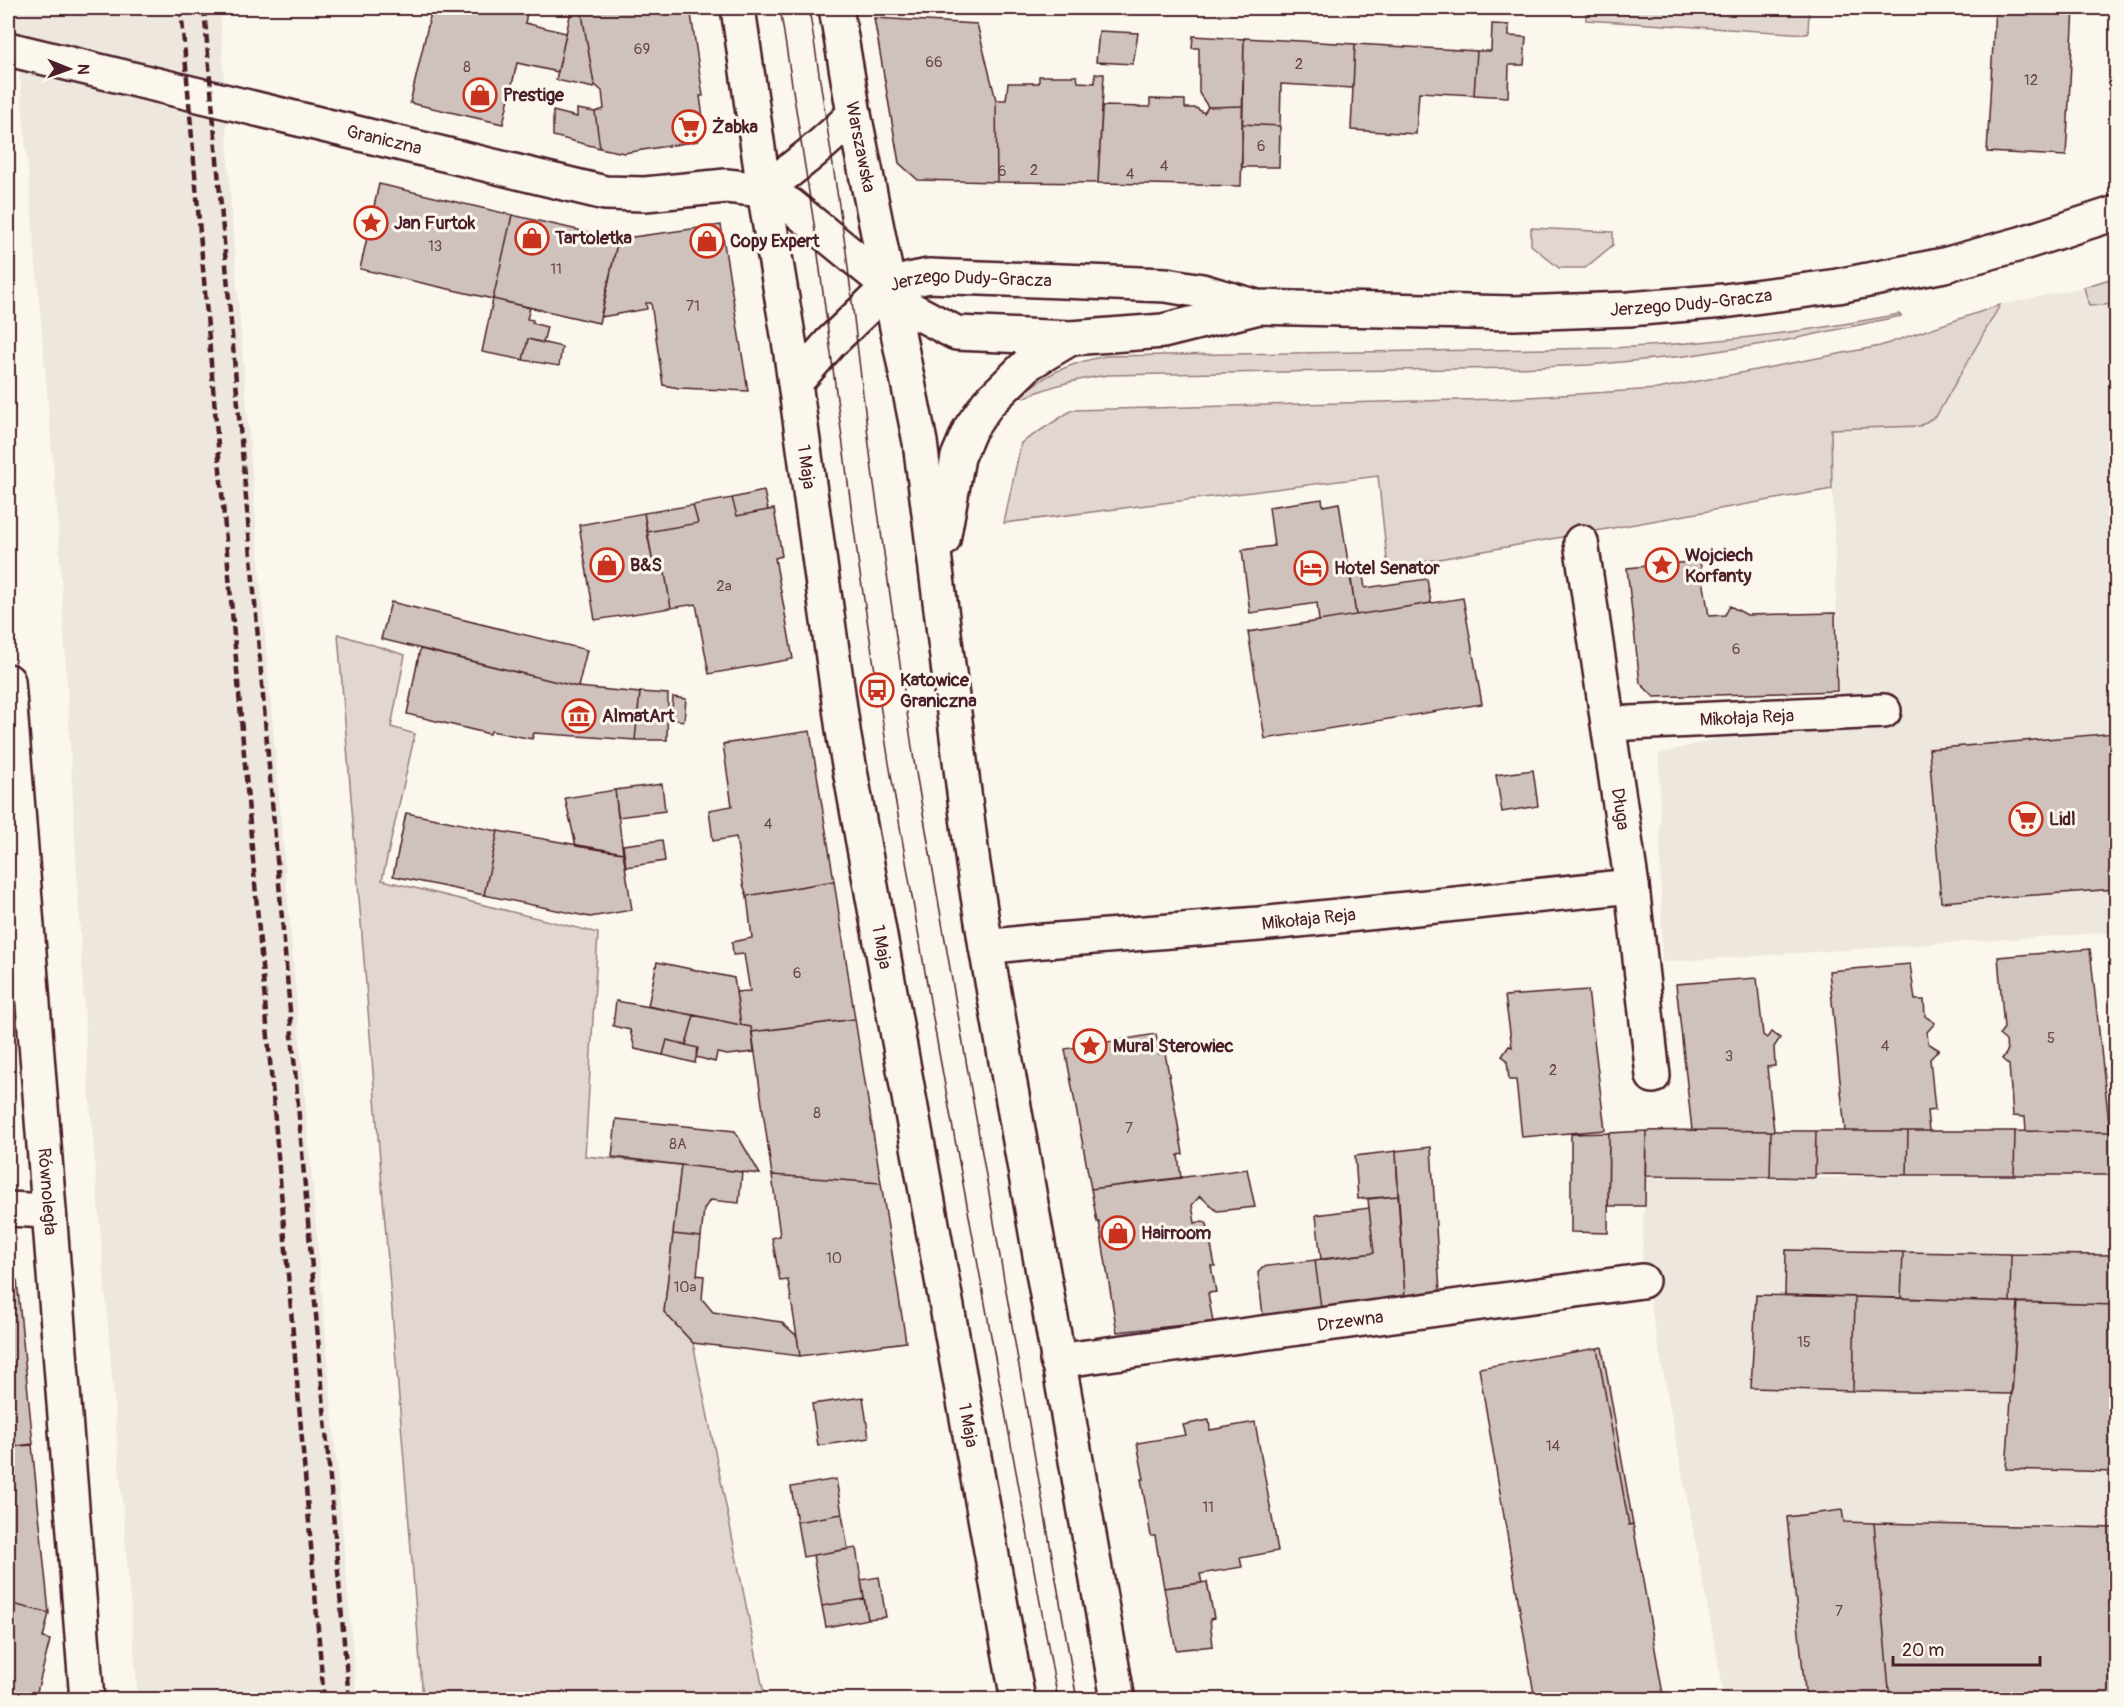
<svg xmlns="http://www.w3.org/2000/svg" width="2124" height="1707" font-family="Pangolin,sans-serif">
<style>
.built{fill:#eee7de}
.green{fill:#e2d7d0;stroke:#967b7e;stroke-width:1.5}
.building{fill:#cfc2bc;stroke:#4a1f2b;stroke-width:1.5}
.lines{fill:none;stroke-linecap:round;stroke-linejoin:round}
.minor-casing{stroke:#4a1f2b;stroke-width:38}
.tertiary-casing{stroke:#4a1f2b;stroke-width:38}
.minor{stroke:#fbf7ec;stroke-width:33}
.tertiary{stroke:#fbf7ec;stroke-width:33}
.tram{stroke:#4a1f2b;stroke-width:1.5}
.rail{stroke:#4a1f2b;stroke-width:4.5;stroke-dasharray:9 4.5;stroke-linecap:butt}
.labels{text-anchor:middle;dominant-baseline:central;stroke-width:6;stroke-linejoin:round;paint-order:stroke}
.number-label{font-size:15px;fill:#6b484f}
.poi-label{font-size:18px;font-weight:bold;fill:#4a1f2b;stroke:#fbf7ec;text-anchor:start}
.street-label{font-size:18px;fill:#4a1f2b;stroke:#fbf7ec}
</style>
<rect width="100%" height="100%" fill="#fbf7ec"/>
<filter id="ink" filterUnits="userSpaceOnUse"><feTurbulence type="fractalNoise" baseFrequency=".0167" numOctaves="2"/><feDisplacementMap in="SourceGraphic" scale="12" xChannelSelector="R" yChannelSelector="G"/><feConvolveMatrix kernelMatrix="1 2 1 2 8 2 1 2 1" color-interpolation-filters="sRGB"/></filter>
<g filter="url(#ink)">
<path class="built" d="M 14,8 L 220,8 L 231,207 L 263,613 L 357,1699 L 138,1699 L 88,1078 L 58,521 Z
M 2084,287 L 2090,306 L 2116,304 L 2116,932 L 1662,962 L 1659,754 L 1839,705 L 1831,429 L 1920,426 L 1937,415 L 2000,305 Z
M 1907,1175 L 2116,1175 L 2116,1699 L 1725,1699 L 1642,1260 L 1645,1176 L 1815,1178 Z"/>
<path class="green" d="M 1586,8 L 1809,8 L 1808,34 L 1586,20 Z
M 1531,228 L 1613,232 L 1613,245 L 1585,268 L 1559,268 L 1531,245 Z
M 2116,277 L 2116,304 L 2089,306 L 2084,287 Z
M 2000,305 L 1937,415 L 1920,426 L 1831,429 L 1832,489 L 1388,568 L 1378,476 L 1004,523 L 1021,443 L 1072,410 L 1496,399 L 1657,389 L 1880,346 Z
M 1899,314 L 1901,316 L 1783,341 L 1685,356 L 1589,365 L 1516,368 L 1108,375 C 1078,379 1051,385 1024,398 L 1021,396 C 1044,373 1074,362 1106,356 L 1612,348 C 1709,343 1804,333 1899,314 Z
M 338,634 L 405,655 L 391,727 L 415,734 L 382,880 L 598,933 L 585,1156 L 681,1165 L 664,1312 L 693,1343 L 765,1699 L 423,1699 Z"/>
<path class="building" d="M 432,8 L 528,8 L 525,23 L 566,33 L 558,72 L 517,63 L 503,124 L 410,103 Z
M 581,8 L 679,8 L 686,9 L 687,12 L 691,14 L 703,96 L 700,96 L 705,132 L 698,141 L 624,153 L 600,148 L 595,112 L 604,109 L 602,91 L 594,84 Z
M 581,8 L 594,84 L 594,88 L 556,80 L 571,11 Z
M 1995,8 L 2074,8 L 2066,156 L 1987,152 Z
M 874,18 L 977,24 L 996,100 L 997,182 L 918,180 L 899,163 Z
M 1492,24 L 1509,25 L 1509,36 L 1526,37 L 1524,65 L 1509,65 L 1508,97 L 1474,95 L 1477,51 L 1491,51 Z
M 1099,31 L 1138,33 L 1133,64 L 1096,62 Z
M 1193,36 L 1244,39 L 1243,106 L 1208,107 L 1199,93 L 1199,48 L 1192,48 Z
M 1244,38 L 1355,44 L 1353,88 L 1281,84 L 1280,126 L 1242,124 Z
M 1355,44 L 1477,51 L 1474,95 L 1419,92 L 1416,134 L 1351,130 Z
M 1095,74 L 1104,74 L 1098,183 L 997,182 L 996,100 L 1006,100 L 1008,83 L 1039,83 L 1039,76 L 1077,76 L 1078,82 L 1095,83 Z
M 1150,99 L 1185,100 L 1185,108 L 1196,108 L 1204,113 L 1208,107 L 1243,106 L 1241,186 L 1098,183 L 1102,106 L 1150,107 Z
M 577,109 L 595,112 L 600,148 L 553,136 L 553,111 L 577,117 Z
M 1242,124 L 1280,126 L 1279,167 L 1242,167 Z
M 379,184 L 512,215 L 493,299 L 360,269 Z
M 512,215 L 618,239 L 599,323 L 493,299 Z
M 721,225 L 748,391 L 679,388 L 663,385 L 651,303 L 646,303 L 647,309 L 601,317 L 618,239 Z
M 493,299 L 530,308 L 527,319 L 533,320 L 532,323 L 547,327 L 543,343 L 528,339 L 523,360 L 482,352 Z
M 528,339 L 562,347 L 559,366 L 523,360 Z
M 764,491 L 768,510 L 737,516 L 732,498 Z
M 732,498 L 737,516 L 774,509 L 782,556 L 775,558 L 793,659 L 709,674 L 696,604 L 671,608 L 664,567 L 654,569 L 647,532 L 698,523 L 693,505 Z
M 1322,499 L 1323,506 L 1339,503 L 1356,615 L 1463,598 L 1482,704 L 1265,739 L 1248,632 L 1319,621 L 1317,603 L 1250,613 L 1242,550 L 1274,546 L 1269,507 Z
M 1322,499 L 1323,506 L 1339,503 L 1356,615 L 1319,621 L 1317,603 L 1250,613 L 1242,550 L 1274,546 L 1269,507 Z
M 693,505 L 698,523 L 647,532 L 644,513 Z
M 644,513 L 654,569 L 664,567 L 671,608 L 595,620 L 579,525 Z
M 1700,561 L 1709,616 L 1725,615 L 1730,606 L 1747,615 L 1835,613 L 1837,691 L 1654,697 L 1640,683 L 1627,568 Z
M 1362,570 L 1365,588 L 1427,579 L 1431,603 L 1356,615 L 1350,571 Z
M 391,602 L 587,650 L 578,687 L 381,639 Z
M 420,649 L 578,687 L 640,693 L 635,740 L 534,733 L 532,739 L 491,731 L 490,734 L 407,714 Z
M 640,692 L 668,694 L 667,740 L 635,740 Z
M 673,697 L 686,699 L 684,721 L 671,719 Z
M 810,731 L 834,881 L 747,896 L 743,884 L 736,837 L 713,841 L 709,810 L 732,806 L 723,744 Z
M 2116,733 L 2116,889 L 1941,902 L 1929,749 Z
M 1533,770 L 1538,806 L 1502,812 L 1496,775 Z
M 662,784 L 665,811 L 618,817 L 615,790 Z
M 615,790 L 623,853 L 576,846 L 565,798 Z
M 406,813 L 498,831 L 484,895 L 393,876 Z
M 498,831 L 623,853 L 632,910 L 590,917 L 484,895 Z
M 662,840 L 665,861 L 626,867 L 623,845 Z
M 834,881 L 855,1019 L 752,1032 L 751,1027 L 741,1025 L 736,992 L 750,991 L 744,954 L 733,955 L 732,942 L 752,938 L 747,896 Z
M 2090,949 L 2110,1132 L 2026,1131 L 2025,1117 L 2013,1116 L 2009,1065 L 2002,1059 L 2007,1052 L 2006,1041 L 1999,1035 L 2004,1028 L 1998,957 Z
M 657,962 L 734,978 L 741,1025 L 648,1006 Z
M 1910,964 L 1915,1000 L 1924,1000 L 1925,1016 L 1935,1023 L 1927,1032 L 1928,1043 L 1939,1050 L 1930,1059 L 1935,1110 L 1927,1111 L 1929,1131 L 1845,1131 L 1829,971 Z
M 1757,978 L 1763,1035 L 1767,1038 L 1771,1032 L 1780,1038 L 1774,1047 L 1775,1066 L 1767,1067 L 1774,1131 L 1692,1130 L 1676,984 Z
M 1588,990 L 1605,1130 L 1522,1137 L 1516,1080 L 1509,1080 L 1507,1060 L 1502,1056 L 1509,1046 L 1512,1047 L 1505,996 Z
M 616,1001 L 694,1015 L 686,1045 L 667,1040 L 663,1055 L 635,1049 L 630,1030 L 613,1026 Z
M 694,1015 L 751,1027 L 754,1052 L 727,1055 L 717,1053 L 715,1062 L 696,1057 L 698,1048 L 686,1045 Z
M 855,1019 L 881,1183 L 772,1175 L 752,1032 Z
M 1156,1034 L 1159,1054 L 1165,1053 L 1174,1102 L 1183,1154 L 1178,1155 L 1181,1178 L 1091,1189 L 1065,1049 Z
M 667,1040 L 698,1048 L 695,1063 L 663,1055 Z
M 616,1119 L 735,1131 L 760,1174 L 612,1157 Z
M 1692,1130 L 1771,1131 L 1770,1177 L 1645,1176 L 1646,1131 Z
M 1646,1131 L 1645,1206 L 1608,1206 L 1609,1133 Z
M 1771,1131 L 1816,1131 L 1815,1178 L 1770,1177 Z
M 1816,1131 L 1908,1131 L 1907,1175 L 1815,1174 Z
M 1908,1131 L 2015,1131 L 2014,1175 L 1907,1175 Z
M 2015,1131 L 2116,1132 L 2116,1175 L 2014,1175 Z
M 1609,1133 L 1608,1233 L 1571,1232 L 1571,1134 Z
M 1431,1147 L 1440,1293 L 1405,1298 L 1396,1151 Z
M 1396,1151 L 1398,1196 L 1358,1199 L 1355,1156 Z
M 681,1165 L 742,1172 L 739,1203 L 710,1200 L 704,1209 L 701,1237 L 673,1234 Z
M 1247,1169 L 1255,1207 L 1217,1211 L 1200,1196 L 1192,1205 L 1195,1223 L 1203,1221 L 1207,1224 L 1215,1266 L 1211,1266 L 1216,1292 L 1208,1293 L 1213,1322 L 1117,1332 L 1099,1222 L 1097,1222 L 1091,1189 Z
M 772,1175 L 881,1183 L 906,1342 L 800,1356 L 788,1280 L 780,1281 L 772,1238 L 780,1236 Z
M 1398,1196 L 1405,1298 L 1321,1308 L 1315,1260 L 1374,1253 L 1368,1199 Z
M 1369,1208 L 1374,1253 L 1321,1260 L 1316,1215 Z
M 673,1234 L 701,1237 L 697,1275 L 704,1276 L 702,1299 L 713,1312 L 781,1322 L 797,1336 L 800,1356 L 693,1343 L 664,1312 Z
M 1786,1250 L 1903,1252 L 1901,1298 L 1785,1295 Z
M 1903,1252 L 2011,1254 L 2010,1302 L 1901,1298 Z
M 2011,1254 L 2116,1255 L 2116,1305 L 2010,1302 Z
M 1315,1260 L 1321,1308 L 1263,1316 L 1258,1273 L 1262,1267 Z
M 17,1280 L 33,1444 L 8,1447 L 8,1281 Z
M 1756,1295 L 1855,1297 L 1853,1391 L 1751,1388 Z
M 1855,1297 L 2018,1302 L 2012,1394 L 1853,1391 Z
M 2018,1302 L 2116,1305 L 2116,1472 L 2006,1469 Z
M 1602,1347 L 1633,1524 L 1629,1525 L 1597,1348 Z
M 1597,1348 L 1629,1525 L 1633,1524 L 1664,1700 L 1535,1700 L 1479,1368 Z
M 863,1397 L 869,1438 L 818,1446 L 812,1404 Z
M 1209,1420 L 1210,1430 L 1255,1422 L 1278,1551 L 1240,1558 L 1242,1567 L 1200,1574 L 1202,1583 L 1164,1588 L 1155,1536 L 1151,1536 L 1141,1479 L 1144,1479 L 1137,1443 L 1186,1435 L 1183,1425 Z
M 32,1445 L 49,1613 L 8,1603 L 8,1447 Z
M 836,1479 L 842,1514 L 797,1522 L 791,1487 Z
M 1842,1510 L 1844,1522 L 1874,1523 L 1890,1700 L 1806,1700 L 1787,1517 Z
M 842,1514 L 848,1549 L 803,1557 L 797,1522 Z
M 1874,1523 L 2116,1528 L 2116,1700 L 1890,1700 Z
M 856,1548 L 864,1599 L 822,1606 L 813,1555 Z
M 879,1577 L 886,1617 L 868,1619 L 861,1580 Z
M 1207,1582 L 1214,1618 L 1210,1619 L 1213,1646 L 1176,1650 L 1164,1588 Z
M 864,1599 L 868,1619 L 826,1627 L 822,1606 Z
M 8,1603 L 49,1613 L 43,1638 L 50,1640 L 35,1700 L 8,1700 Z"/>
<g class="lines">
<defs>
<g id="minor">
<path id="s1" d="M 1581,542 L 1632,886 L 1653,1076"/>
<path id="s2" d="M 8,681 L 87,1700"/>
<path id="s3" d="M 1609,724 L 1884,711"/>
<path id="s4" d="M 986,947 L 1031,942 L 1259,924 L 1632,886"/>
<path d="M 8,1209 L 48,1211"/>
<path id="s5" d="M 1057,1361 L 1642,1281"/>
</g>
<g id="tertiary">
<path id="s6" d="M 738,8 L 764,190 L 790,347 L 844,737 L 1018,1700"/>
<path id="s7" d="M 836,8 L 854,114 L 920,442 L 973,864 L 986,947 L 1118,1700"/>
<path id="s8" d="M 8,49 L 605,193 L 645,194 L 726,186 L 764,190 L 790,205 L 889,286 L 909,308 L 956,333 L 1071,338 L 1163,331 L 1255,308"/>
<path d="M 764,190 C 796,166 826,143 854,114"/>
<path id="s9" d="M 795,383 L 830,343 L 889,286 L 909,280 L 929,276 L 1166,285 L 1202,291 L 1257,307 L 1514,313 L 1629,309 L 1724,301 L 1838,286 L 1944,265 L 2020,244 L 2116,213"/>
<path d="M 943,540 L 958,457 L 970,429 L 988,403 L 1029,363 L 1071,338"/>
</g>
</defs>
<use href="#minor" class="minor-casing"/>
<use href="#tertiary" class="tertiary-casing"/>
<use href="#minor" class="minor"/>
<use href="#tertiary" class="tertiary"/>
<path class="tram" d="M 780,8 L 814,224 L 859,567 L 889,763 L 939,1053 L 1058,1700
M 809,8 L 846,251 L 872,470 L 914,761 L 1077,1700"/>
<path class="rail" d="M 181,8 L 324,1700
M 204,8 L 349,1700"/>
</g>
</g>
<defs>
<symbol id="shop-ring" viewBox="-11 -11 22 22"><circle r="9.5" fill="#fbf7ec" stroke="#c8321e" stroke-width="1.5"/><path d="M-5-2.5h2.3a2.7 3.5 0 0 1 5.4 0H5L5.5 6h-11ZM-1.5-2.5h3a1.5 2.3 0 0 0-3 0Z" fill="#c8321e"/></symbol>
<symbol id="supermarket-ring" viewBox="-11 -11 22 22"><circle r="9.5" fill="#fbf7ec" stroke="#c8321e" stroke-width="1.5"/><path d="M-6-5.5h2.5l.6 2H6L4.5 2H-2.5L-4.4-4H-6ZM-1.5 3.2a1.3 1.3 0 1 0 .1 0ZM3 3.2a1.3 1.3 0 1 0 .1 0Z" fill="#c8321e"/></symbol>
<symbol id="sight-ring" viewBox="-11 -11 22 22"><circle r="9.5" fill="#fbf7ec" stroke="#c8321e" stroke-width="1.5"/><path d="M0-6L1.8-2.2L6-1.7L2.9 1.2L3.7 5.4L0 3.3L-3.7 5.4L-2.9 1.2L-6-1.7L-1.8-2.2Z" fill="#c8321e"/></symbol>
<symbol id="hotel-ring" viewBox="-11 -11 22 22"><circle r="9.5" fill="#fbf7ec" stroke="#c8321e" stroke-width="1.5"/><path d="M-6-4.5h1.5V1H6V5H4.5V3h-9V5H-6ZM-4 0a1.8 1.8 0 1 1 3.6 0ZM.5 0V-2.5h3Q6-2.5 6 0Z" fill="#c8321e"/></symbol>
<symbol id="bus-ring" viewBox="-11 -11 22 22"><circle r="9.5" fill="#fbf7ec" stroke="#c8321e" stroke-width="1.5"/><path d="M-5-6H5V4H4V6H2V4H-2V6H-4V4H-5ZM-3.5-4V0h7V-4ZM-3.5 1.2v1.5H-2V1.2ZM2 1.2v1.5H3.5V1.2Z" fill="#c8321e"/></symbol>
<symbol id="museum-ring" viewBox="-11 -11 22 22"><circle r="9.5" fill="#fbf7ec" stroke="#c8321e" stroke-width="1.5"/><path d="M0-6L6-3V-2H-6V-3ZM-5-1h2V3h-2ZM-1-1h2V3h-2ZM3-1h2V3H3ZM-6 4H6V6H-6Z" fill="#c8321e"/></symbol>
</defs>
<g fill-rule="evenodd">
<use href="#shop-ring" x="461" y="76" width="38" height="38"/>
<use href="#supermarket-ring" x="670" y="108" width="38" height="38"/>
<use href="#sight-ring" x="352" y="204" width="38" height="38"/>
<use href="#shop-ring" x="513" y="219" width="38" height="38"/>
<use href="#shop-ring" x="688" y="222" width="38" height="38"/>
<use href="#shop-ring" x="588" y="546" width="38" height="38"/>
<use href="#sight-ring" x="1643" y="546" width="38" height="38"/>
<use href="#hotel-ring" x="1292" y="549" width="38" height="38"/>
<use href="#bus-ring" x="858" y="671" width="38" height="38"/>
<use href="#museum-ring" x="560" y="697" width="38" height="38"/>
<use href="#supermarket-ring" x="2007" y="800" width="38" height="38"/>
<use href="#sight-ring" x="1071" y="1027" width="38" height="38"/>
<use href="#shop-ring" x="1099" y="1214" width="38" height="38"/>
</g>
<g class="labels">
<g class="number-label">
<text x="642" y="49">69</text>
<text x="934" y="62">66</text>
<text x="1299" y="64">2</text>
<text x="467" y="67">8</text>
<text x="2031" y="80">12</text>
<text x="1261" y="146">6</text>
<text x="1164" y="166">4</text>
<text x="1034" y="170">2</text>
<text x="1002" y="171">6</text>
<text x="1130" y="174">4</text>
<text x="435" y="246">13</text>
<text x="556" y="269">11</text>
<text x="693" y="306">71</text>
<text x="724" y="586">2a</text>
<text x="1736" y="649">6</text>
<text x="768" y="824">4</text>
<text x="797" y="973">6</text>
<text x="2051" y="1038">5</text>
<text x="1885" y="1046">4</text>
<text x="1729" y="1056">3</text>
<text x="1553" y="1070">2</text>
<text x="817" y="1113">8</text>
<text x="1129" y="1128">7</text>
<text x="678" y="1144">8A</text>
<text x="834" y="1258">10</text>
<text x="685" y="1287">10a</text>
<text x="1804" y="1342">15</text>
<text x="1553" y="1446">14</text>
<text x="1208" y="1507">11</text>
<text x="1839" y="1611">7</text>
</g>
<g class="poi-label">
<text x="503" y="95">Prestige</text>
<text x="712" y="127">Żabka</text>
<text x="394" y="223">Jan Furtok</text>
<text x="555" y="238">Tartoletka</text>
<text x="730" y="241">Copy Expert</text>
<text x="1685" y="555">Wojciech<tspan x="1685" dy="21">Korfanty</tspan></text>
<text x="630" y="565">B&amp;S</text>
<text x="1334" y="568">Hotel Senator</text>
<text x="900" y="680">Katowice<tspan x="900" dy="21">Graniczna</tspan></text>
<text x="602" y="716">AlmatArt</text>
<text x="2049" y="819">Lidl</text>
<text x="1113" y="1046">Mural Sterowiec</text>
<text x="1141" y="1233">Hairroom</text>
</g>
<g class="street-label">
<text stroke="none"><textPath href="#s8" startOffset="387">Graniczna</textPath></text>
<text stroke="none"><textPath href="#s7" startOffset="141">Warszawska</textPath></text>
<text stroke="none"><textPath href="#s9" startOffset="218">Jerzego Dudy-Gracza</textPath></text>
<text stroke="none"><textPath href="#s9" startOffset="942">Jerzego Dudy-Gracza</textPath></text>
<text stroke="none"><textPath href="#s6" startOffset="464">1 Maja</textPath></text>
<text stroke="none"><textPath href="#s3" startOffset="138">Mikołaja Reja</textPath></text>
<text stroke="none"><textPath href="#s1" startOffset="270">Długa</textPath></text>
<text stroke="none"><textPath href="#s4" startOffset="324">Mikołaja Reja</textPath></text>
<text stroke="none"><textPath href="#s6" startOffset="950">1 Maja</textPath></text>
<text stroke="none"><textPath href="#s2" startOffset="512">Równoległa</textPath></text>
<text stroke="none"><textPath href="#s5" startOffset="296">Drzewna</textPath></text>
<text stroke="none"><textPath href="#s6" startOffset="1436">1 Maja</textPath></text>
</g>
</g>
<rect width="2124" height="1707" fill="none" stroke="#fbf7ec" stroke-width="30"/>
<rect x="15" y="15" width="2094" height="1677" fill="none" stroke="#4a1f2b" stroke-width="2" filter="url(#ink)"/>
<g transform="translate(69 69) rotate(91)" stroke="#fbf7ec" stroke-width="4.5" paint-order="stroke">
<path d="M0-4.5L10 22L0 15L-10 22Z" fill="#4a1f2b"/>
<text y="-9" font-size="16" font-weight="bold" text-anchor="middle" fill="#4a1f2b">N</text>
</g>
<path d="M1893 1656v9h147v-9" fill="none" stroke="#4a1f2b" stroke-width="3"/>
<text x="1902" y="1656" font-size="18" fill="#4a1f2b" stroke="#fbf7ec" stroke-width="4.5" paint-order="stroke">20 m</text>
</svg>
